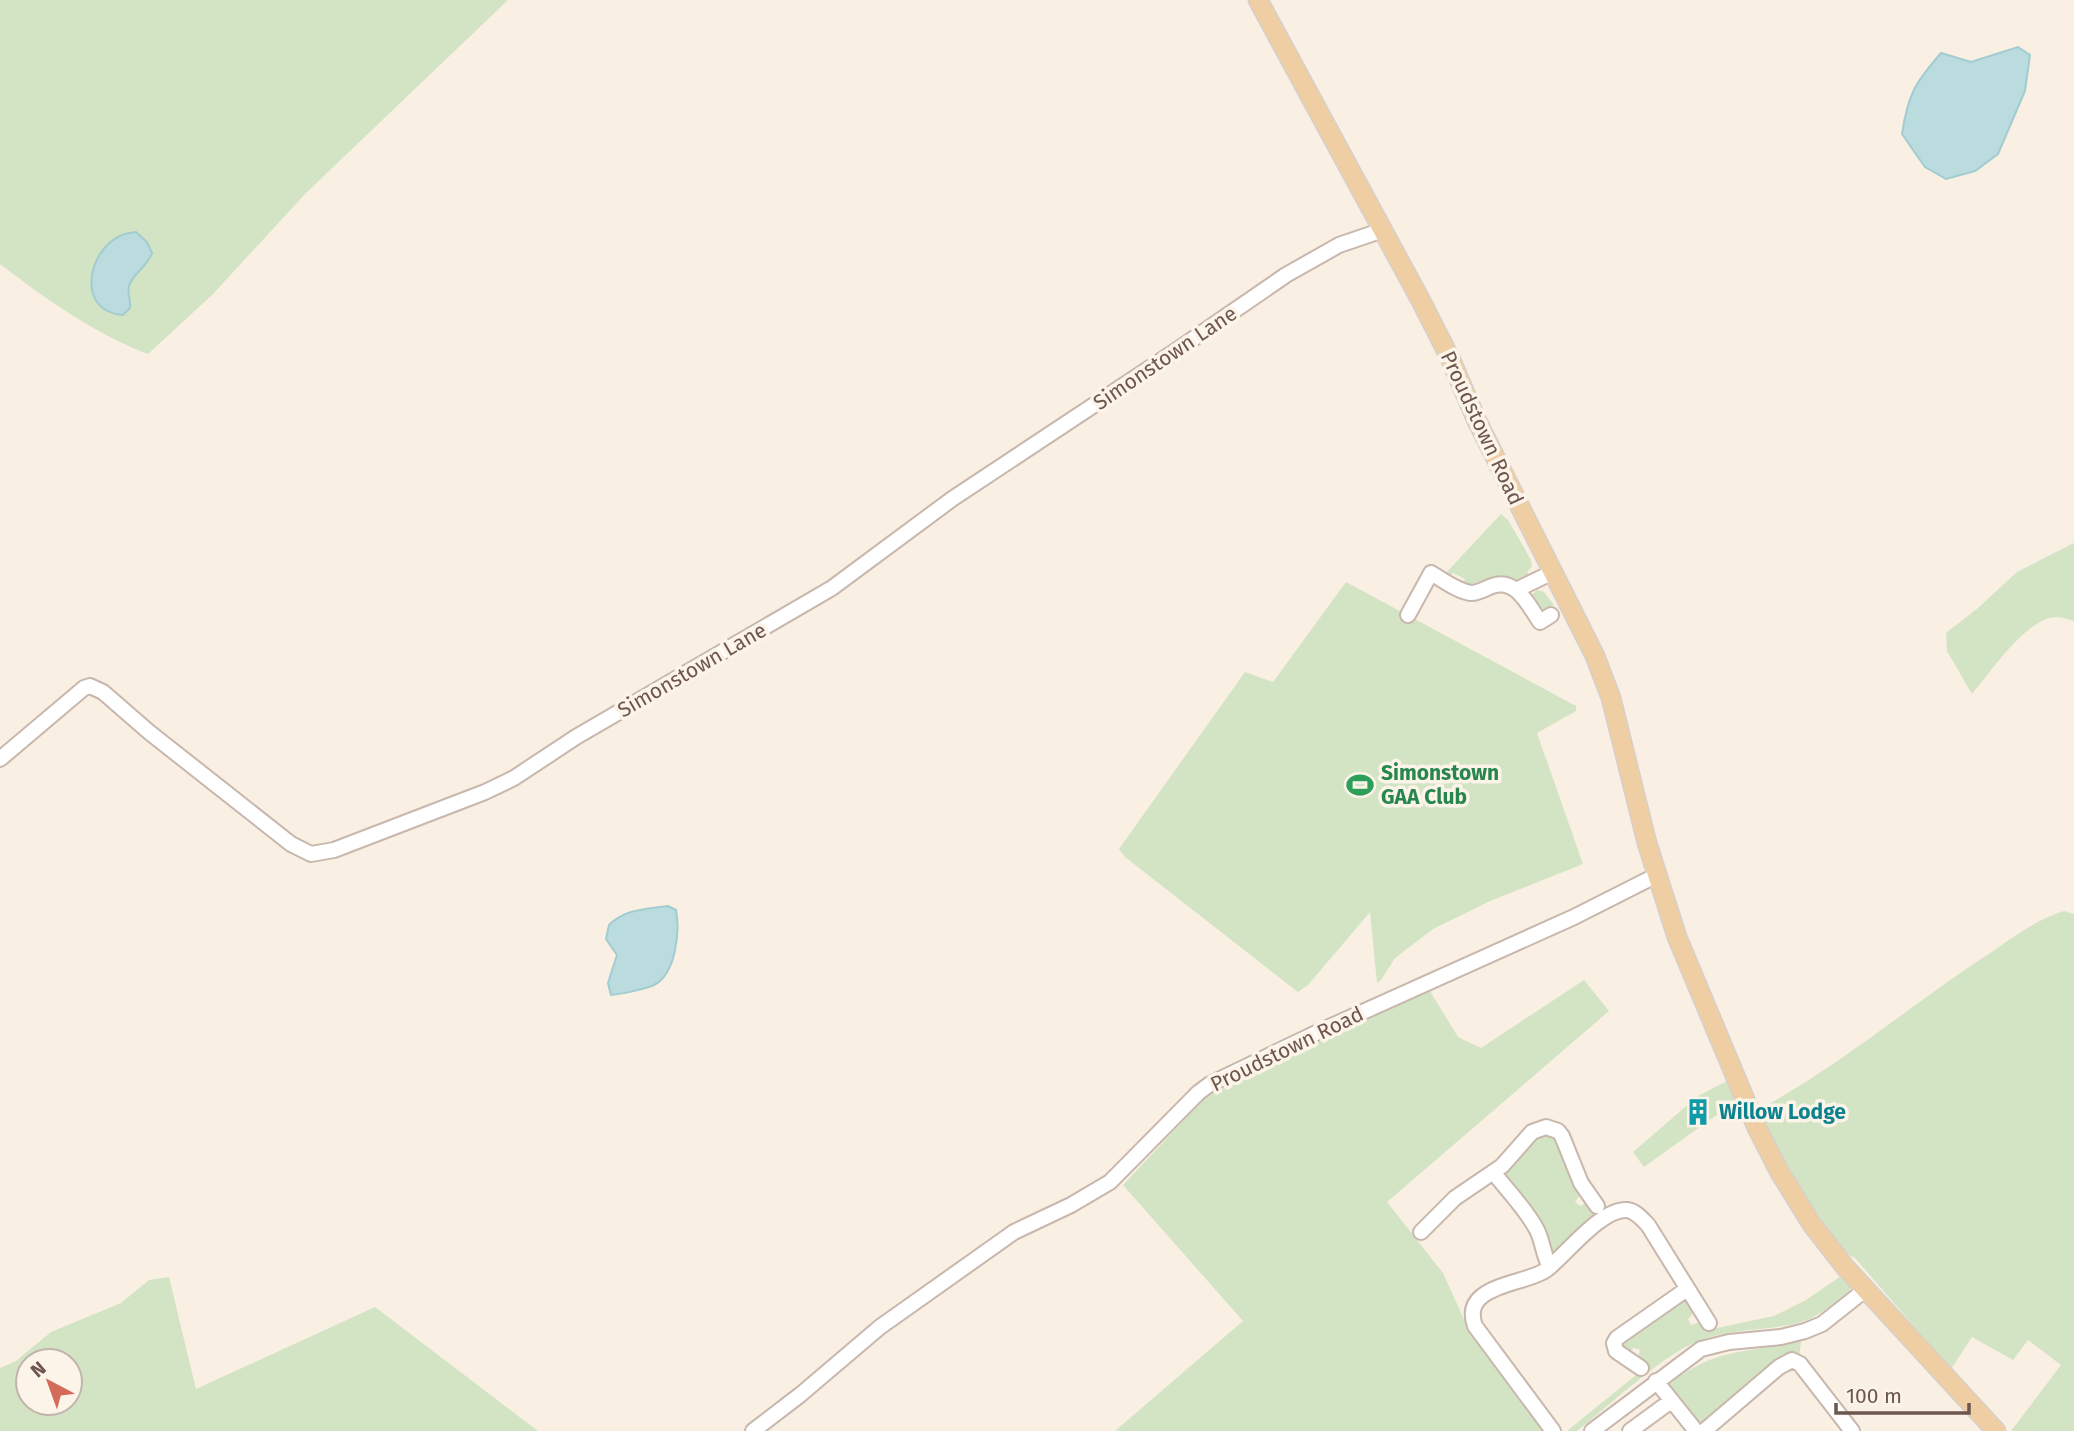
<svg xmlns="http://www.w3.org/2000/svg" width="2074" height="1431" font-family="'Fira Sans',sans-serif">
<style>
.green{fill:#d3e4c4;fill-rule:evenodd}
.water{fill:#bbdcdf;stroke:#a2ccd0;stroke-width:2}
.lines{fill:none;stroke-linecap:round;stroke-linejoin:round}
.minor-casing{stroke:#c8b7ac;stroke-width:18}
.major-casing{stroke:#d6d0cd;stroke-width:21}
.minor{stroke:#fff;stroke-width:14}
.major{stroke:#efcea4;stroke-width:18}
.labels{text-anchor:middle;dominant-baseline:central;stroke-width:7;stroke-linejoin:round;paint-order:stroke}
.street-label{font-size:21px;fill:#6d564d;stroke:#fcf3e9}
.leisure-label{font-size:21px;font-weight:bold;fill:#27864d;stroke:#fcf3e9;text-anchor:start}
.culture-label{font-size:21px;font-weight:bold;fill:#0d838f;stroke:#fcf3e9;text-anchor:start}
</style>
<rect width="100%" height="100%" fill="#f9efe3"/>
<path class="green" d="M 0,0 L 508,0 L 306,193 L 212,295 L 148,354 C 93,333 46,299 0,264 Z
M 1501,514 L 1508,520 L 1531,560 L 1532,567 L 1527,572 L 1530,578 C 1516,583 1513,579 1502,581 C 1488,583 1478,587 1463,586 L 1465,579 L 1453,573 L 1449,577 L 1444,575 Z
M 2074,543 L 2074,621 C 2069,620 2063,617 2057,617 C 2027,617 1990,673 1972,694 L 1947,651 L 1946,633 L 1978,608 L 2017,572 Z
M 1346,582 L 1576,706 L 1576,711 L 1537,733 L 1583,864 L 1490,901 L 1433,929 L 1395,958 L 1381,980 L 1377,983 L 1370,912 L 1308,985 L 1298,992 L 1125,857 L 1119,849 L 1245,672 L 1273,682 Z
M 1537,590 L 1544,592 L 1554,605 L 1542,612 L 1527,599 Z
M 2064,911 L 2074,914 L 2074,1431 L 2011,1431 L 2061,1365 L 2028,1340 L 2013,1360 L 1972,1337 L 1951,1369 L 1855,1258 L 1846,1253 C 1812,1207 1781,1163 1760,1109 C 1839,1066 1907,1008 1981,959 C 2007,942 2034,920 2064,911 Z
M 1584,980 L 1609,1011 L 1387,1202 L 1443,1273 L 1466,1324 L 1546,1431 L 1115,1431 L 1243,1321 L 1123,1185 L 1209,1093 L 1269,1061 L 1428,988 L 1458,1037 L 1481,1048 Z
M 1727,1081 L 1736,1101 L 1644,1167 L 1633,1152 L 1698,1096 Z
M 1536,1134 L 1555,1134 L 1582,1192 L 1575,1202 L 1580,1206 L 1588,1202 L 1598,1213 L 1609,1210 L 1553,1255 L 1549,1255 L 1504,1179 L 1503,1171 Z
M 1841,1276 L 1851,1288 L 1849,1291 C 1835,1302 1821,1315 1804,1321 C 1770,1332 1733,1327 1698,1341 C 1661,1356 1610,1405 1577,1431 L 1567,1431 L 1636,1375 L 1629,1369 L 1637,1360 L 1640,1350 L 1634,1348 L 1629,1352 L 1618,1345 L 1682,1297 L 1688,1299 L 1693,1308 L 1692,1315 L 1688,1319 L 1691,1325 L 1700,1322 L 1712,1329 L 1774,1316 L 1806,1300 Z
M 169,1277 L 196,1389 L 375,1307 L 538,1431 L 0,1431 L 0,1368 L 16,1361 L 51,1332 L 121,1303 L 149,1280 ZM 28,1361 L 70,1361 L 70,1403 L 28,1403 Z
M 1801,1341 L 1799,1359 L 1702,1427 L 1665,1388 C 1714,1346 1744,1354 1801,1341 Z"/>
<path class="water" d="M 2018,47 L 2030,55 L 2025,91 L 1998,154 L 1975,171 L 1946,179 L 1925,167 L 1902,134 C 1908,94 1915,83 1941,53 L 1971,62 Z
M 136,232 L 147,242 L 152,253 C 148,266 133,273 129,286 C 127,294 131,300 130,308 L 123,315 C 76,312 87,251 120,236 C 124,233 131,233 136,232 Z
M 668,906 L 676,910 C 680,931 676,974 654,985 C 645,989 622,994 611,995 L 608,983 L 617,955 L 606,939 L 609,925 C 625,909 646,909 668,906 Z"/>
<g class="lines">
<defs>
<path id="minor" d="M 1516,590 L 1553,572
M 1408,615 L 1431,573 C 1443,580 1457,591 1471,593 C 1479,593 1484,589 1492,586 C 1516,577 1529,606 1540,622 L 1551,615
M 0,759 L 84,688 L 90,686 L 103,692 L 149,732 L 291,844 L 311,854 L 334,850 L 485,792 L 514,778 L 576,737 L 832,588 L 952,499 L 1177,350 L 1286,275 L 1339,245 L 1383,230
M 1493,1172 C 1508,1191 1526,1209 1537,1230 C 1543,1242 1543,1255 1550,1267
M 1421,1232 L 1455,1198 L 1502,1166 L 1532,1132 L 1546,1127 L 1558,1131 L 1562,1136 L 1581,1183 L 1597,1206
M 1641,1368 L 1616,1351 L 1614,1343 L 1617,1338 L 1687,1289
M 1656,1381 L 1696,1431
M 753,1431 L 800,1395 L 880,1327 L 1014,1232 L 1071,1205 L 1110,1182 L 1198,1093 L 1210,1084 L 1316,1033 L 1574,917 L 1657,875
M 1553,1431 L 1475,1326 C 1460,1284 1525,1285 1546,1270 C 1565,1256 1601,1208 1627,1210 C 1636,1211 1642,1219 1648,1225 L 1709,1323
M 1592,1431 L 1701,1349 L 1729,1342 L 1781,1337 L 1805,1331 L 1822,1324 L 1865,1290
M 1630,1431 L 1671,1401
M 1704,1431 L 1779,1367 L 1792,1360 L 1800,1364 L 1852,1431"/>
<path id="major" d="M 1258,0 L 1420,299 L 1450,358 L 1477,421 L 1595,656 L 1611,698 L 1647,843 L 1677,937 L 1757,1128 L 1779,1171 L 1811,1223 L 1845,1267 L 1996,1431"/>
</defs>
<use href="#minor" class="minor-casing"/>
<use href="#major" class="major-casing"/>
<use href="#minor" class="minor"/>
<use href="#major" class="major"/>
</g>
<defs>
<symbol id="stadium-bare" viewBox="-9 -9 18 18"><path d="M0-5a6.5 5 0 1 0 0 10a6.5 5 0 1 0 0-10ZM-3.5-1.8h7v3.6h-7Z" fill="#2e9e5b" stroke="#fcf3e9" stroke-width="2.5" paint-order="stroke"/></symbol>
<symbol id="building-bare" viewBox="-9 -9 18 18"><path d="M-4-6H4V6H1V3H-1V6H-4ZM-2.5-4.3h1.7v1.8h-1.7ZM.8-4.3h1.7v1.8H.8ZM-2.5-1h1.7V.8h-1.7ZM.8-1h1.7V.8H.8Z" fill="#0f9aa8" stroke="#fcf3e9" stroke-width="2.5" paint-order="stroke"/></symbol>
</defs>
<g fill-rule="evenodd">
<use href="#stadium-bare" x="1341" y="766" width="38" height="38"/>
<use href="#building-bare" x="1679" y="1093" width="38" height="38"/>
</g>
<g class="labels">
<g class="street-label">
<text transform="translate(1165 358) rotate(-34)">Simonstown Lane</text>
<text transform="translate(1482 428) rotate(65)">Proudstown Road</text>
<text transform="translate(692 670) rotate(-30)">Simonstown Lane</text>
<text transform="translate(1287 1049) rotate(-26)">Proudstown Road</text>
</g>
<g class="leisure-label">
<text x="1381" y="773">Simonstown<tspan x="1381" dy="24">GAA Club</tspan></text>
</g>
<g class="culture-label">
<text x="1719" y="1112">Willow Lodge</text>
</g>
</g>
<g transform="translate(49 1382) rotate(319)"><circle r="33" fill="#fcf3e9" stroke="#c3b4ab" stroke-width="2"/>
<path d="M0-5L12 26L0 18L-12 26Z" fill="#d36b58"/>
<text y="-10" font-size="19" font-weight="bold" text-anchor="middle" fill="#6d564d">N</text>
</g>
<path d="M1836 1403v10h133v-10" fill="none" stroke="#6d564d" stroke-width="3.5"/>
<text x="1846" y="1403" font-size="21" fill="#6d564d" stroke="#fcf3e9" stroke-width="5" paint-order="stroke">100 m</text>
</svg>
